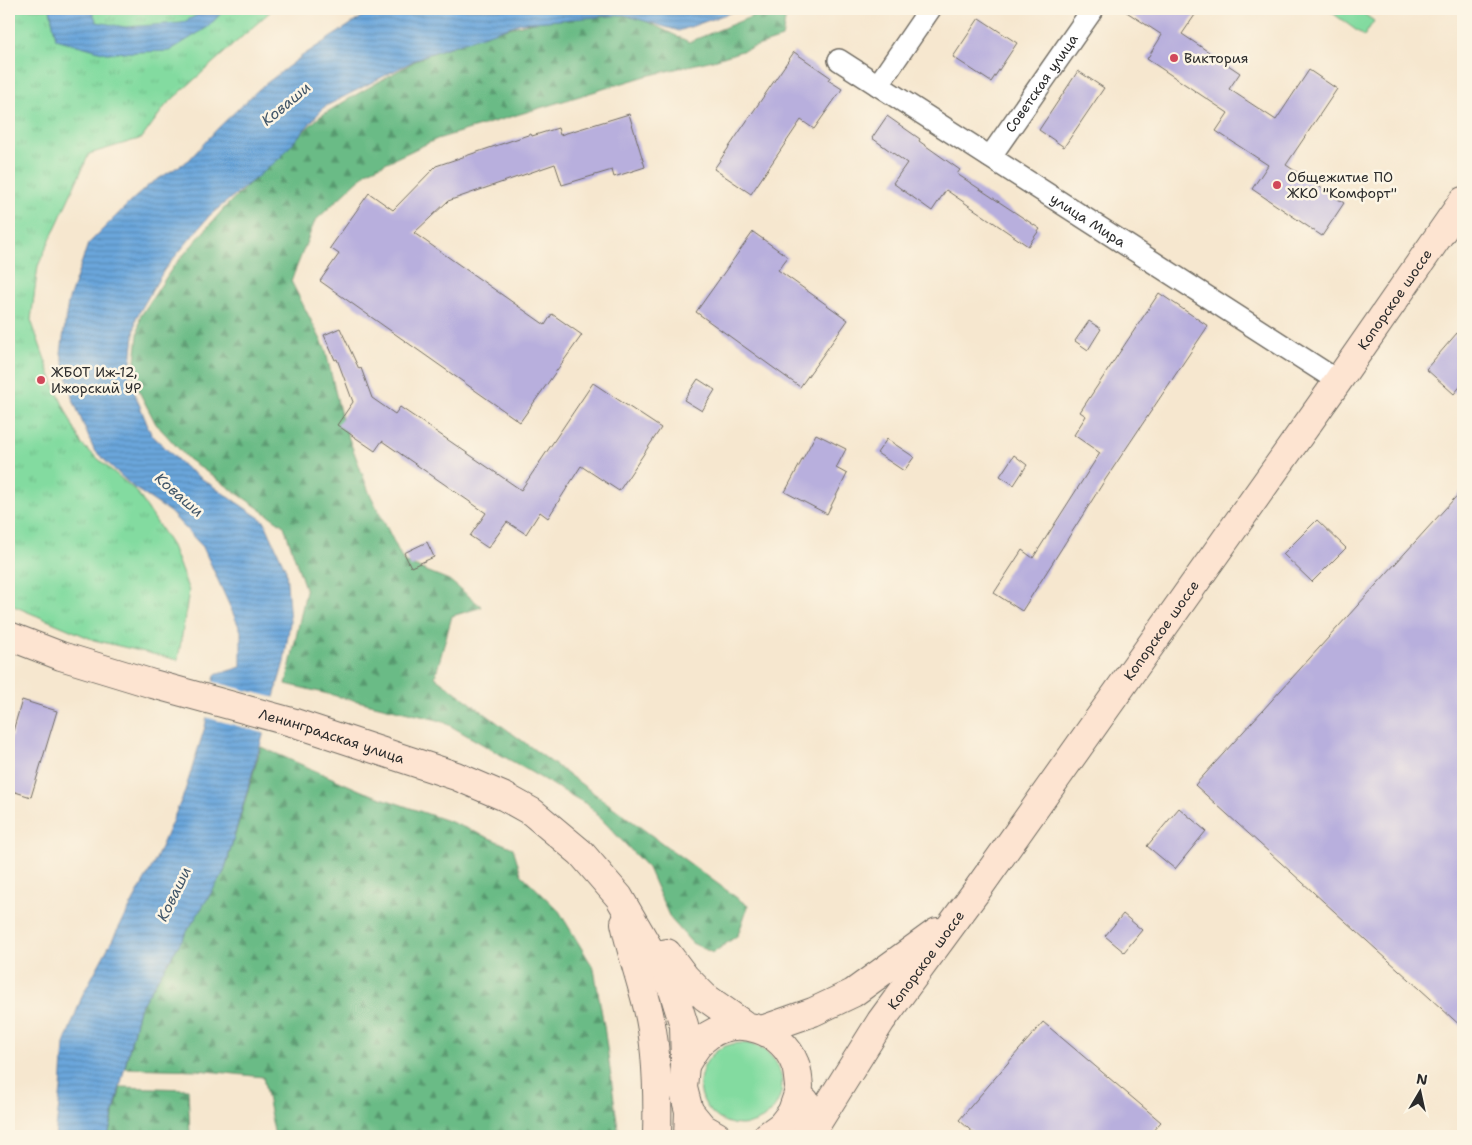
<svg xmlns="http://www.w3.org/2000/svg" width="1472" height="1145" font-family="'Shantell Sans',sans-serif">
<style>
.grass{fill:#83dba0;stroke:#578366}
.forest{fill:url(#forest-firs);stroke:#4a7358}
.park{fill:url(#park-tufts);stroke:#578366}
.water{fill:url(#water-rules);stroke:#4a6883}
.pier{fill:#f6e7cf}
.building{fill:#b8afdd}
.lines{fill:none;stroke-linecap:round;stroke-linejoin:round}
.minor-casing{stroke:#726d64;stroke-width:24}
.secondary-casing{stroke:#726d64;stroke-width:30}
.minor{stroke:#fff;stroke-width:21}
.secondary{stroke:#fde4d1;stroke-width:28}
.poi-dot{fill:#d1495b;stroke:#fcf5e5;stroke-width:2}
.labels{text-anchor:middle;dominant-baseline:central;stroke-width:5;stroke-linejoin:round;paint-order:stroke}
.poi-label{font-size:14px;fill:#2b2b2b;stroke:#fcf5e5;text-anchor:start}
.street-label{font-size:14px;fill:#2b2b2b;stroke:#fcf5e5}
.water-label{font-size:15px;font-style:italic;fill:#415669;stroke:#fcf5e5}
</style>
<defs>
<pattern id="forest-firs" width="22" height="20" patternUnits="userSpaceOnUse" patternTransform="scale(1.25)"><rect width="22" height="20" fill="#6abb86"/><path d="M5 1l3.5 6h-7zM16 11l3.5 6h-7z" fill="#57986e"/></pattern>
<pattern id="park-tufts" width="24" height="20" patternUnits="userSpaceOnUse" patternTransform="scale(1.25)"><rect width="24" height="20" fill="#83dba0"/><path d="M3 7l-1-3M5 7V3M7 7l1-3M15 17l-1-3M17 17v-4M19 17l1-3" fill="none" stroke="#71bc8a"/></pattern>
<pattern id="water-rules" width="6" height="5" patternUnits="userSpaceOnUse" patternTransform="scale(1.25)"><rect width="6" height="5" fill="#6aa6db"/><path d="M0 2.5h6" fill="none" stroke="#5787b2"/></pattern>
</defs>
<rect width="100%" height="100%" fill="#fcf5e5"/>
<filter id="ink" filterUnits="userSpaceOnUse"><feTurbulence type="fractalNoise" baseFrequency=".02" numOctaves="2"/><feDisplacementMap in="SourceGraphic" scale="10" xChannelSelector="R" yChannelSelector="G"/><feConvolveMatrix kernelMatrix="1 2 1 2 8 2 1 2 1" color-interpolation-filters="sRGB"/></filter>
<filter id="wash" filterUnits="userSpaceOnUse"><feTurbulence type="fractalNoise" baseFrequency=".0096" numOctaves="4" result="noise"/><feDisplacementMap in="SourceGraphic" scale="20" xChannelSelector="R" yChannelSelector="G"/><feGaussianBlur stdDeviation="1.12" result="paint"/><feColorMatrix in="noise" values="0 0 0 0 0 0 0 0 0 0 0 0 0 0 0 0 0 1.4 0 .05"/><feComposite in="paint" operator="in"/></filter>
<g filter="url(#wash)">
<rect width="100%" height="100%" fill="#f6e7cf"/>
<path class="grass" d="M 1327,9 L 1357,9 L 1374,21 L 1364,36 Z
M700 1084a41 41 0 1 1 82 0a41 41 0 1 1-82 0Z"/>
<path class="forest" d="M 770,9 L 787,9 L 782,38 L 717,59 L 646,76 L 437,139 L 368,171 L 315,221 L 291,281 L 325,348 L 342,420 L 369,492 L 404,562 L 449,580 L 482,607 L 452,616 L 435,677 L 748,906 L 738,935 L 713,953 L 692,943 L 670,918 L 648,868 L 588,805 L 442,721 L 286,684 L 306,591 L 284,526 L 188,459 L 156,424 L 133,380 L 140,317 L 173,267 L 226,206 L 319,117 L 352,97 L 424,56 L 487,33 L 552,18 L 623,10 L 689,42 Z
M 261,747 L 364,792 L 451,822 L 513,848 L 521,874 L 559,911 L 594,969 L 604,1026 L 619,1136 L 275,1136 L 263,1077 L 198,1070 L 125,1068 L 139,1009 L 224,872 Z
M 121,1087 L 188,1089 L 190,1136 L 108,1136 Z"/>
<path class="park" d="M 9,9 L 273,9 L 166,105 L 142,138 L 89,154 L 38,266 L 31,320 L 55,388 L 82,445 L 137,492 L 172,546 L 189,591 L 178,660 L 94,640 L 9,604 Z"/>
<path class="water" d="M 50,9 L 91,9 L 97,22 L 125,27 L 182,23 L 209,9 L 225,9 L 208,27 L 169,51 L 106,53 L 56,39 Z
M 381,9 L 740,9 L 679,31 L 624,15 L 521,23 L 423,56 L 324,107 L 279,159 L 209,216 L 164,270 L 136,318 L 129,379 L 151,434 L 186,468 L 264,521 L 286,570 L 290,622 L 284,662 L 224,872 L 139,1009 L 108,1136 L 55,1136 L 61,1089 L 64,1044 L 83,994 L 155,861 L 184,794 L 205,727 L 215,675 L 241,667 L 241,631 L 203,547 L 170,512 L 133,487 L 94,450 L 74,402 L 61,353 L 68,302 L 88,244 L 130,202 L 150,184 L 189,160 L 218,128 L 259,89 L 302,56 L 365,15 Z"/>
<path class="pier" d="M 211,681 L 276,698 L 267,734 L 205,717 Z"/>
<g id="blocks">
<path class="building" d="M 1122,9 L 1199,9 L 1182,34 L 1240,73 L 1229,89 L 1276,120 L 1309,70 L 1337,89 L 1286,165 L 1344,203 L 1322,236 L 1252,189 L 1268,165 L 1216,131 L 1228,113 L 1147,59 L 1162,35 Z
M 979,18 L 1017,43 L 991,82 L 953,57 Z
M 794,52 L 830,77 L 828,80 L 842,89 L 814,129 L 801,120 L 751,194 L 714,169 Z
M 1078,71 L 1104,88 L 1064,147 L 1039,130 Z
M 629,114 L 645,167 L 614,177 L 612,170 L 562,185 L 555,164 L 448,201 L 414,233 L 545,325 L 552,314 L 582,335 L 520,422 L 320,281 L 339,254 L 330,248 L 369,193 L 393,210 L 436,166 L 531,134 L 532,136 L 558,128 L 560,135 Z
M 887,116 L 920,139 L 919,141 L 960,170 L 957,174 L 1040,229 L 1028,246 L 946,190 L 932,211 L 893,183 L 907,163 L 872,138 Z
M 753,232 L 788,257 L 778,270 L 848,320 L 800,387 L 696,312 Z
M 1159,293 L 1208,326 L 1103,483 L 1022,611 L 994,593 L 1022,550 L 1033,558 L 1100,453 L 1074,435 L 1086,416 L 1080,412 Z
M 1089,321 L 1101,329 L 1088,350 L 1075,341 Z
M 1463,326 L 1463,383 L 1454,394 L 1426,369 Z
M 340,328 L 359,369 L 361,368 L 372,398 L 395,414 L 400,407 L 521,490 L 593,383 L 661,428 L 619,491 L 581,466 L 548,518 L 540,512 L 526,534 L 507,522 L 488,548 L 470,536 L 486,513 L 382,441 L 375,451 L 337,425 L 353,402 L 337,359 L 335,360 L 324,335 Z
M 698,379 L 715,390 L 702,411 L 684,400 Z
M 816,434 L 846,449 L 836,468 L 847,474 L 827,514 L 785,492 Z
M 887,439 L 914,457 L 904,471 L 877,453 Z
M 1014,455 L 1027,465 L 1014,485 L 1000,476 Z
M 1463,489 L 1463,1028 L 1195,785 Z
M 1317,520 L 1346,548 L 1312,582 L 1283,554 Z
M 427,542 L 434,557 L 411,567 L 404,553 Z
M 22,700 L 57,711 L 31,797 L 9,790 L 9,745 Z
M 1179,808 L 1206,831 L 1175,869 L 1147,846 Z
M 1123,914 L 1142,930 L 1124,952 L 1105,936 Z
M 1043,1022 L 1161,1122 L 1148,1136 L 977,1136 L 959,1120 Z"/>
</g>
</g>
<g filter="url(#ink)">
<use href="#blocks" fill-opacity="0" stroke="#726d64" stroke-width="1"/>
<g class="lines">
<defs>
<g id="minor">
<path id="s1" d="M 839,60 L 1338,381"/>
<path d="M 878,85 L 930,9"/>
<path id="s2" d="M 990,157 L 1093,9"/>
</g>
<g id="secondary">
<path id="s3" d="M 9,636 L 61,656 L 153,684 L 295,723 L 456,776 L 505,797 L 532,812 L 581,853 L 619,897 L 673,990 L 684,1025 L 685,1065 L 683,1088 L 689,1111 L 688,1136"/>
<path d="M 625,923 C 631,952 641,980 648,1009 C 657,1047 658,1097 657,1136"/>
<path d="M 667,953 L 685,977 L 705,997 L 746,1026"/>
<path d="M 762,1030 L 813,1012 L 853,993 L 937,932"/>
<path d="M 685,1065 C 692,1054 697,1043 709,1035 C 739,1015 782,1030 795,1064 C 798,1070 798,1080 799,1086 C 799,1095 794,1104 792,1112"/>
<path d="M 689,1111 L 703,1128 L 717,1136"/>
<path d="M 767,1136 L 781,1126 L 792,1112 L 805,1101"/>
<path id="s4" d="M 805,1136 L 816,1125 L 881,1021 L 975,893 L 1338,381 L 1463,201"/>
</g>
</defs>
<use href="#minor" class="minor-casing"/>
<use href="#secondary" class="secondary-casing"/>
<use href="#minor" class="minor"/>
<use href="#secondary" class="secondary"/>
</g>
</g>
<g class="poi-dot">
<circle cx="1174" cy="58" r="5"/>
<circle cx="1277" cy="185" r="5"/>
<circle cx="41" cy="380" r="5"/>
</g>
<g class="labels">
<g class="poi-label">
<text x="1184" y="58">Виктория</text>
<text x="1287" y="177">Общежитие ПО<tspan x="1287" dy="16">ЖКО "Комфорт"</tspan></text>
<text x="51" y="372">ЖБОТ Иж-12,<tspan x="51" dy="16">Ижорский УР</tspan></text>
</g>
<g class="street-label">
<text stroke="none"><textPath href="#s2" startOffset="90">Советская улица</textPath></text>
<text stroke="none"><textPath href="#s1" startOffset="296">улица Мира</textPath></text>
<text stroke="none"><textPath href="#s4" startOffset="1024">Копорское шоссе</textPath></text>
<text stroke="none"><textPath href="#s4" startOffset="619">Копорское шоссе</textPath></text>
<text stroke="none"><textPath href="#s3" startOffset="338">Ленинградская улица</textPath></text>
<text stroke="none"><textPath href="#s4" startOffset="214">Копорское шоссе</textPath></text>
</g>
<g class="water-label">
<text transform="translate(286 104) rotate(-40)">Коваши</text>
<text transform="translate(179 495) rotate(41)">Коваши</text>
<text transform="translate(174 894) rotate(-64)">Коваши</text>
</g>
</g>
<rect width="1472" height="1145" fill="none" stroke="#fcf5e5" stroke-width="30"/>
<g transform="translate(1420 1092) rotate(9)" stroke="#fcf5e5" stroke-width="4" paint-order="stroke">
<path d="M0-4L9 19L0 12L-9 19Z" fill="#2b2b2b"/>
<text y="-8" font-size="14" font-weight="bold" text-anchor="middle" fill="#2b2b2b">N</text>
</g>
</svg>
